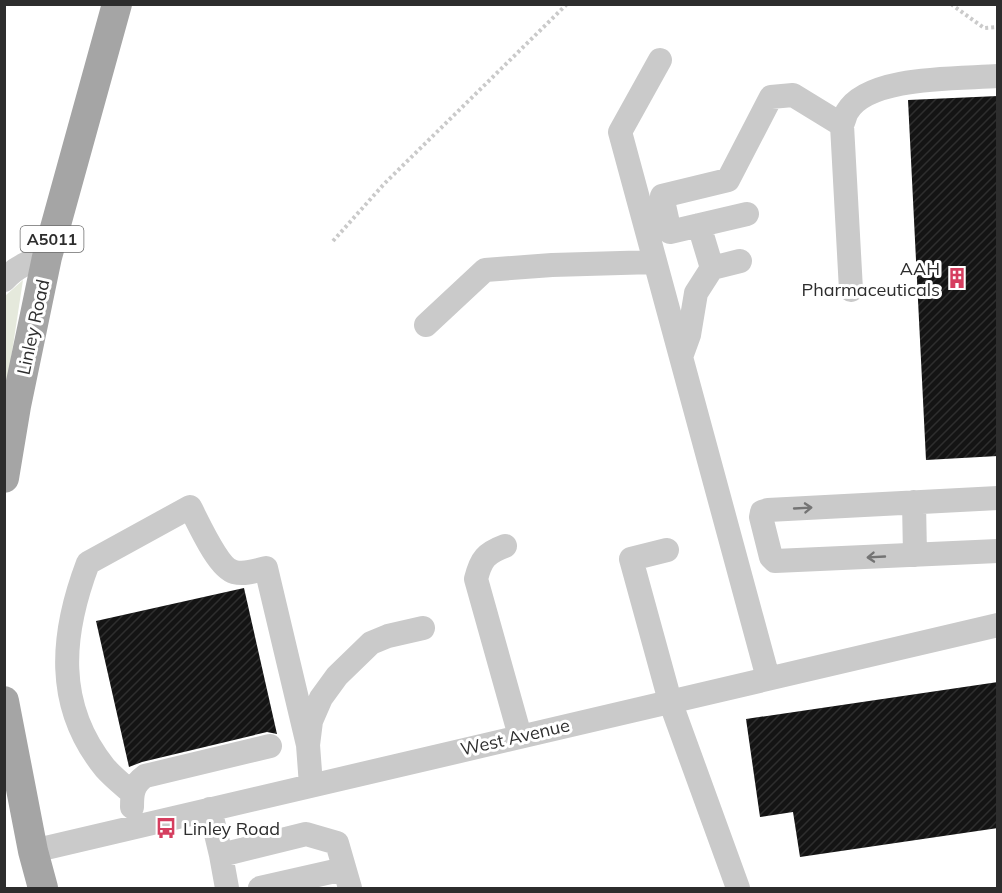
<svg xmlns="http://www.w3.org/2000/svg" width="1002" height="893" font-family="Mulish,sans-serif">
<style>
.grass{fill:#e5e9dc}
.building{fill:url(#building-hatch)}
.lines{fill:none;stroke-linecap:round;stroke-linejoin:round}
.path{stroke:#cacaca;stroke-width:4;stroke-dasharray:3 3;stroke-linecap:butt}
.minor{stroke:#cacaca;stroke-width:24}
.major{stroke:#a5a5a5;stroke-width:30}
.oneway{stroke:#747474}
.labels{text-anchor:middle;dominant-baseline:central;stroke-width:6;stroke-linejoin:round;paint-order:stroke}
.shield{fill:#fff;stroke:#6c6c6c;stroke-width:1.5}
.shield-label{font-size:16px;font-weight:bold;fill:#2d2d2d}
.poi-label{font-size:18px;fill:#2d2d2d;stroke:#fff;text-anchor:end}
.street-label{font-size:18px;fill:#2d2d2d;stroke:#fff}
</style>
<defs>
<pattern id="building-hatch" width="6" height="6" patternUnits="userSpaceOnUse" patternTransform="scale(1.5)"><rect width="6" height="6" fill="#141414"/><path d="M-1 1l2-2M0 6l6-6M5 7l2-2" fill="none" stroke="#2e2e2e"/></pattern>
</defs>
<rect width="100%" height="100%" fill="#fff"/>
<path class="grass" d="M 23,280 L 5,398 L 5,296 Z"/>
<path class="building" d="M 998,96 L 998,456 L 926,460 L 908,100 Z
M 244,588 L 277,734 L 267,732 L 142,762 L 129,767 L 96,621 Z
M 998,682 L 998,828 L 800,857 L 793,812 L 760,817 L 746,719 Z"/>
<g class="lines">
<path class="path" d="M 951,4 L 984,28 L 998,27
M 333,241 L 384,184 L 567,4"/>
<path class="minor" d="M 660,60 L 620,132 L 768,678
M 747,214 L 670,232 L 662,196 L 728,180 L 771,97 L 793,95 L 842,125
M 699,225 L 712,268
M 4,280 C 17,266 30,261 47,257
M 851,290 L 842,125 C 844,121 845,116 847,112 C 868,75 960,79 998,76
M 426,325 L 485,270 L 552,265 L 655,262
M 681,357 L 689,335 L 696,293 L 712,268 L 740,261
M 998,498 L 768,510 L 762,512 L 761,517 L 771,557 L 775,561 L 998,551
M 914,502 L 915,555
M 505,546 C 486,553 481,559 476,579 L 520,736
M 667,550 L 631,559 L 670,701 L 738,888
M 311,785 L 308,745 L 311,721 L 321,698 L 337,676 L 371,643 L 388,636 L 423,628
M 132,793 C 123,785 113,777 105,768 C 54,705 61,634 88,563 L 190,507 C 198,522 218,568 234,572 C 245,575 255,571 266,568 L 308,745
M 132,807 C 132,792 133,785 145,776 L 270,746
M 210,809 L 221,855 L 306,834 L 337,843 L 350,888
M 33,851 L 998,625
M 221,855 L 227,888
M 260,888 L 344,869"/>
<path class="major" d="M 4,478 L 16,406 L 47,257 L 117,4
M 4,701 L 33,851 L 43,888"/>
</g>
<defs><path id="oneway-shaft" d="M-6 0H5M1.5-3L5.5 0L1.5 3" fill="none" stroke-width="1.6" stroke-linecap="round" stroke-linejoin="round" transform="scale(1.5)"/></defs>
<g class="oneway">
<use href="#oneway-shaft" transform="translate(803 508) rotate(-3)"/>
<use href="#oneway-shaft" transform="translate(876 557) rotate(177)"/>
</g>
<defs>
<symbol id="building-bare" viewBox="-9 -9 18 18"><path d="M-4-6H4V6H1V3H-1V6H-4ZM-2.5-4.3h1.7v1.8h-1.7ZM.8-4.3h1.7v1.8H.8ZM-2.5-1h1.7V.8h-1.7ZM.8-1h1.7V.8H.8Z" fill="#d53e5f" stroke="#fff" stroke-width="2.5" paint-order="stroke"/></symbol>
<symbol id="bus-bare" viewBox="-9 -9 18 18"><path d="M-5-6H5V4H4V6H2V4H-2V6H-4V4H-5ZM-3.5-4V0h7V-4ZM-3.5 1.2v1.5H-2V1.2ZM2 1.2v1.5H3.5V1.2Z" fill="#d53e5f" stroke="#fff" stroke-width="2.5" paint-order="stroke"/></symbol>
</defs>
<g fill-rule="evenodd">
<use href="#building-bare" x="942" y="263" width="30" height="30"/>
<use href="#bus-bare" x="151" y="813" width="30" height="30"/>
</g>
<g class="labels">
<rect class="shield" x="20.5" y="226" width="63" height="26" rx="4.5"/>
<g class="shield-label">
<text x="52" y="239">A5011</text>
</g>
<g class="poi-label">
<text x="940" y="268">AAH<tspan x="940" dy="21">Pharmaceuticals</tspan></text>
<text x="183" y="828" text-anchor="start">Linley Road</text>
</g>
<g class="street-label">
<text transform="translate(33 327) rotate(-78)">Linley Road</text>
<text transform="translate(515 737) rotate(-13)">West Avenue</text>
</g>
</g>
<rect width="1002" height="893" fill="none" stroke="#2d2d2d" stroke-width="12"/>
</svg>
